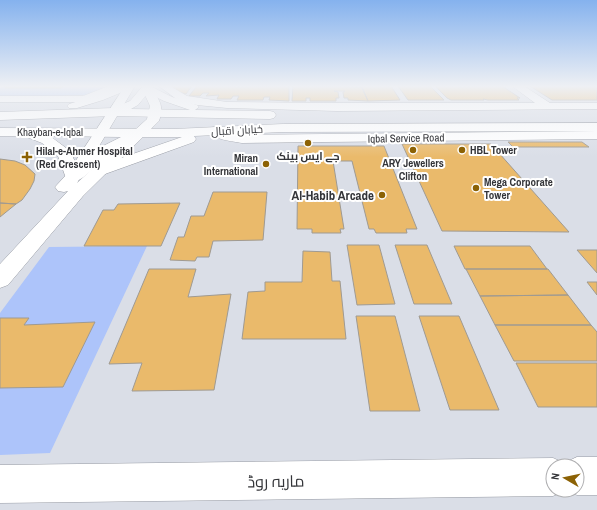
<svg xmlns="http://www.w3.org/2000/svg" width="597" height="510" font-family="'Archivo Narrow',Cairo,sans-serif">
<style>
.green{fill:#adc4fa}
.building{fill:#eaba6b;stroke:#9f9a92}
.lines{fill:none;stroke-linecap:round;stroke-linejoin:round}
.minor-casing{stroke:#979ba4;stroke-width:1}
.major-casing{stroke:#979ba4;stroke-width:1}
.minor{fill:#fff;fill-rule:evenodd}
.major{fill:#fff;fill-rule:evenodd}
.poi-dot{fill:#8c6205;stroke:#fff;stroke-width:1.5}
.labels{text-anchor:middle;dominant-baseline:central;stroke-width:4;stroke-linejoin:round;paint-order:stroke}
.far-street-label{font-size:11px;fill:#343539;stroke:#fff}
.far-poi-label{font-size:11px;font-weight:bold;fill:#343539;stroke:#fff;text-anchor:start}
.poi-label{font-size:13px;font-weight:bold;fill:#343539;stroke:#fff;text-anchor:end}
.near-street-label{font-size:16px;fill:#343539;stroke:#fff}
</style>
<rect width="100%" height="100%" fill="#dadee7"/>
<path class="green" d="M 4,86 L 113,86 L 88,95 L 0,97 L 0,88 Z
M 147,246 L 50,453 L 0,455 L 0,313 L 49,247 Z"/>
<path class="building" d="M 3,86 L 64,86 L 61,88 L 5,88 L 9,86 Z
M 169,86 L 192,86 L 186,94 L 178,92 Z
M 197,86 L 229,86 L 235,87 L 289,86 L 289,101 L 269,100 L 270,97 L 264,97 L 263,100 L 237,100 L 239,96 L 233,96 L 231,99 L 217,99 L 219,95 L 206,96 L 209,93 L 203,93 L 200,96 L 189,96 Z
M 293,86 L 362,87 L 368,101 L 348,100 L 348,98 L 344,98 L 343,92 L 345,91 L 334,91 L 338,92 L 339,98 L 336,98 L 336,101 L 310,101 L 310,98 L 306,98 L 306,101 L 292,101 Z
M 361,86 L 391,86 L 400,100 L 368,101 Z
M 398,86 L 430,86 L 444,100 L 408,100 Z
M 435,86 L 457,86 L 459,87 L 502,86 L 520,98 L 517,98 L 519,100 L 488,100 L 483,99 L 484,100 L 451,100 L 447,98 Z
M 530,86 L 597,86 L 597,100 L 552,100 Z
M 508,142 L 582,142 L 589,147 L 513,147 Z
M 402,144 L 491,144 L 569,232 L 442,231 Z
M 298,146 L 384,146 L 417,229 L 406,229 L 407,233 L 376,233 L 374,229 L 369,229 L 352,161 L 333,161 L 344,229 L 340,229 L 341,233 L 312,233 L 312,229 L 297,229 Z
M 0,159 L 15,161 L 25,165 L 35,174 L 34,181 L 30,189 L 22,200 L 16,204 L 0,203 Z
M 213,192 L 267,192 L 263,240 L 213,241 L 209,257 L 197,257 L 195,261 L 170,260 L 178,237 L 184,237 L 191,216 L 204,216 Z
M 0,203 L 16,204 L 0,217 Z
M 180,203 L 161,246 L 84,246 L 103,210 L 114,210 L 118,204 Z
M 347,245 L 379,245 L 395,304 L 357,305 Z
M 395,245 L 427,245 L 452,304 L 414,304 Z
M 454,246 L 530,246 L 547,269 L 465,269 Z
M 577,250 L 597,250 L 597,273 Z
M 303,251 L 330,252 L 332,281 L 340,281 L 346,339 L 242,339 L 248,292 L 265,291 L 265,282 L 302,282 Z
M 149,269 L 196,269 L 188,297 L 231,294 L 214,390 L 132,391 L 142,363 L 109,364 Z
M 466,269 L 548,269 L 568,295 L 480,296 Z
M 587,282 L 597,282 L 597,295 Z
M 568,295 L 591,325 L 495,325 L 480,296 Z
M 356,316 L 395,316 L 420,411 L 370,411 Z
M 419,316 L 459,316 L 499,410 L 450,410 Z
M 0,318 L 29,318 L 24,325 L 95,322 L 63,387 L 0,388 Z
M 495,325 L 591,325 L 597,332 L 597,361 L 514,361 Z
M 516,363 L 597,363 L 597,407 L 538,407 Z"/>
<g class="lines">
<defs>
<path id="minor" d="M 109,86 L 122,86 L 121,88 L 84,102 L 0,102 L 0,96 L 83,96 Z
M 125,86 L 135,86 L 77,183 L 147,119 L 150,106 L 141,86 L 151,86 C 158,100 165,104 159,121 L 83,196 L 8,285 L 0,288 L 0,264 L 68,191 L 64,192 L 58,191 L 55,187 L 67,174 Z
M 159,86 L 170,86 L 187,96 L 227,102 L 337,103 L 535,103 L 512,86 L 524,86 L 550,103 L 597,103 L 597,109 L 337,111 L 227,108 L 197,105 L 179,101 Z
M 215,127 L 242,135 L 597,131 L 597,139 L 242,143 C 232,141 214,140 208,131 L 210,128 Z
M 577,457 L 597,457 L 597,495 L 577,495 L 566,490 L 553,496 L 0,503 L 0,465 L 553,458 L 564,463 ZM 553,466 L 577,466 L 577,490 L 553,490 Z"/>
<path id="major" d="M 120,86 L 133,86 L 132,88 L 103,100 L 77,108 L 69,108 L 67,106 L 69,104 L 95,96 Z
M 143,86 L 150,86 L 172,97 L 197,105 L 199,107 L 195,110 L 270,111 L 274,112 L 276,115 L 274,118 L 270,119 L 114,116 L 0,120 L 0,112 L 113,108 L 130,101 ZM 148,93 L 164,101 L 190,110 L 131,109 L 138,105 Z
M 597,123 L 597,131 L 283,132 L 194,136 L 196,139 L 194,142 L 105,174 L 99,176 L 93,174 L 92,170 C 84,177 78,183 67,181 L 58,156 L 42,143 L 24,136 L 0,136 L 0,128 L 174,129 L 283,124 ZM 50,136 L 121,137 L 103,146 L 77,166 L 70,151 ZM 141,137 L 182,137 L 95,167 L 113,152 Z"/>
</defs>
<use href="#minor" class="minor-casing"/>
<use href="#major" class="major-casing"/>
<use href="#minor" class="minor"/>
<use href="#major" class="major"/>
</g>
<linearGradient id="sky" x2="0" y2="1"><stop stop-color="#85b2ee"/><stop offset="0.55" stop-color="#eef0f4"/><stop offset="1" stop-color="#eef0f4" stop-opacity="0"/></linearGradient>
<rect width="597" height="157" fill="url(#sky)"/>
<g class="poi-dot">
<circle cx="308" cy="143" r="4"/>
<circle cx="413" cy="150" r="4"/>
<circle cx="462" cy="150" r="4"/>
<path d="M25 151h4v4h4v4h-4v4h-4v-4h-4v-4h4z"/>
<circle cx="266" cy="164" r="4"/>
<circle cx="476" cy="188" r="4"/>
<circle cx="382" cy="195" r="4"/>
</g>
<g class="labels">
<g class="far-street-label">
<text transform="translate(237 130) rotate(-3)">خیابان اقبال</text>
<text x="50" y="132">Khayban-e-Iqbal</text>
<text transform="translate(406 138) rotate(-1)">Iqbal Service Road</text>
</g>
<g class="far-poi-label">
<text x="470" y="150">HBL Tower</text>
<text x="36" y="151">Hilal-e-Ahmer Hospital<tspan x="36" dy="13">(Red Crescent)</tspan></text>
<text x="308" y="156" text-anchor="middle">جے ایس بینک</text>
<text x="258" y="158" text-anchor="end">Miran<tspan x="258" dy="13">International</tspan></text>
<text x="413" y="163" text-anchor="middle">ARY Jewellers<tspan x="413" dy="13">Clifton</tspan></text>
<text x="484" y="182">Mega Corporate<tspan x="484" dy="13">Tower</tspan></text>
</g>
<g class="poi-label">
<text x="374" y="195">Al-Habib Arcade</text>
</g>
<g class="near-street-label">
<text transform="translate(276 481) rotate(-1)">ماریہ روڈ</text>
</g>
</g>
<g transform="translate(565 478) rotate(279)"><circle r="19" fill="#ffffff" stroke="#aeaeb0"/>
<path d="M0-3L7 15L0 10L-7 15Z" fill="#8c6205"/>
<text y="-6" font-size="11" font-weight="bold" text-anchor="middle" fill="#343539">N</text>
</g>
</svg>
